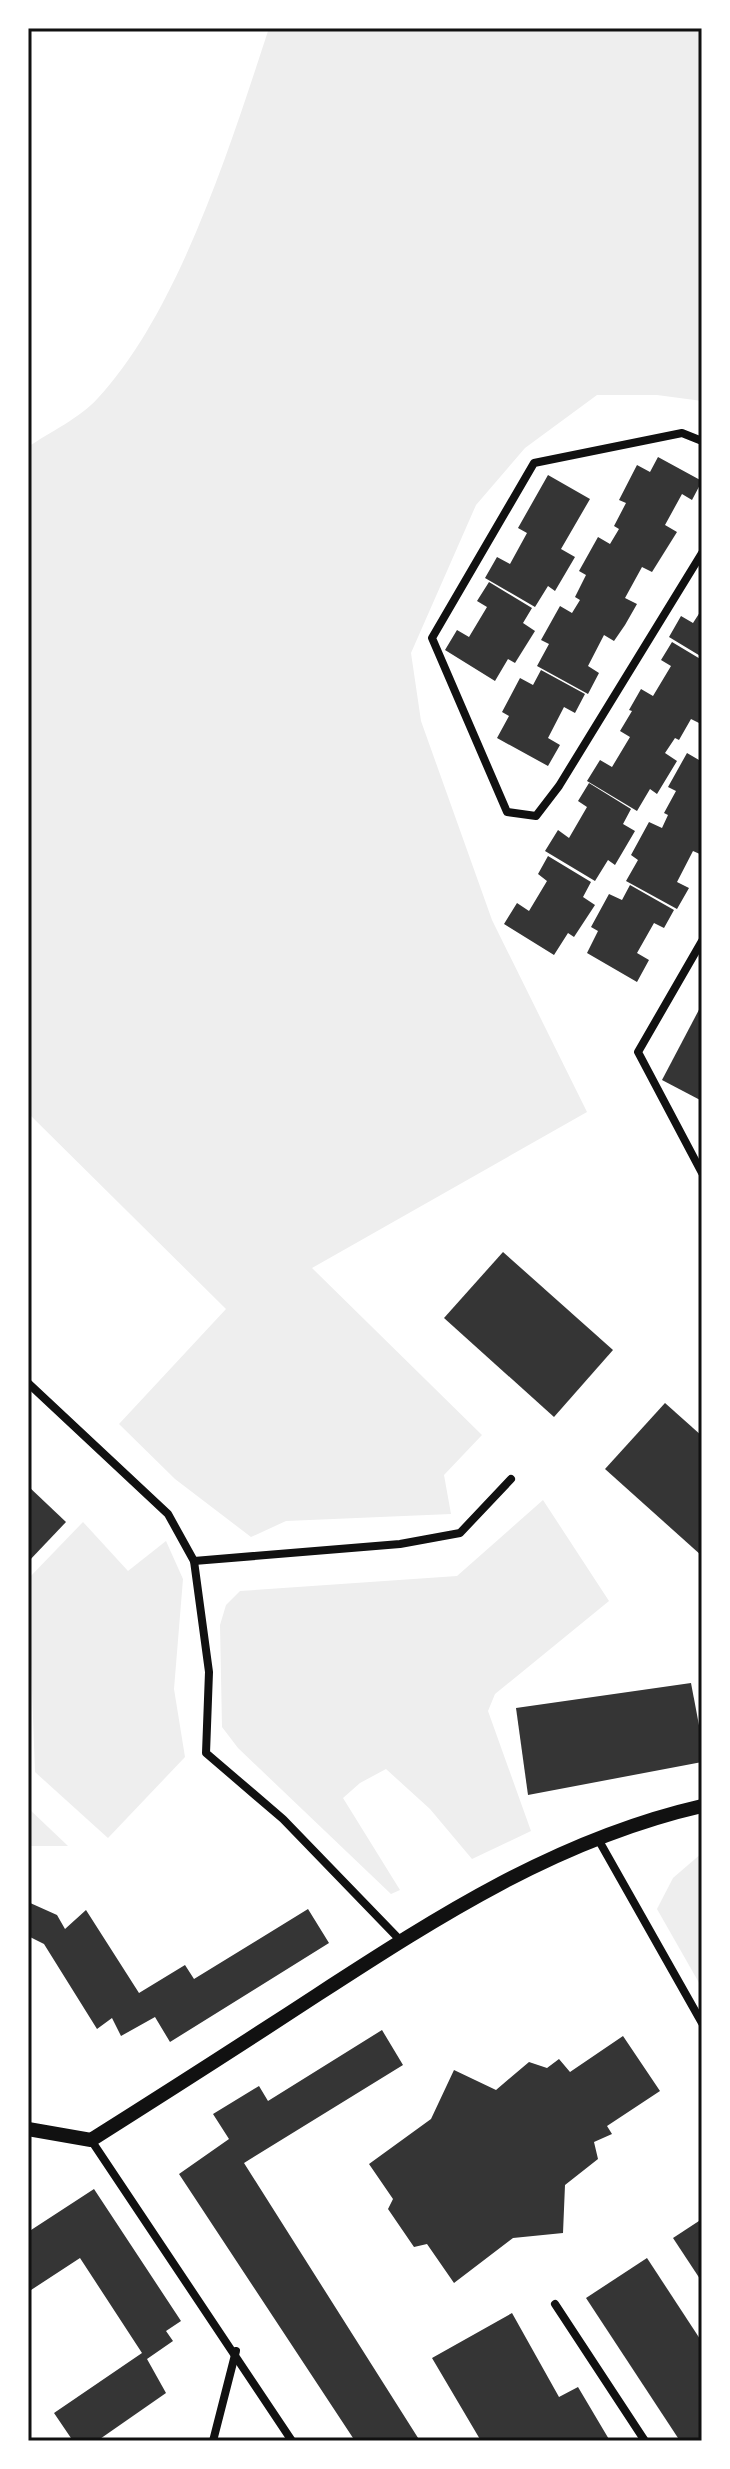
<svg xmlns="http://www.w3.org/2000/svg" width="730" height="2469" font-family="'Varela Round',sans-serif">
<rect width="100%" height="100%" fill="#fff"/>
<g fill="#eee">
<path d="M269,28H702V401L657,395H597L525,448L476,505L411,653L421,721L492,920L587,1112L312,1268L482,1435L444,1475L451,1514L286,1521L251,1537L175,1479L119,1424L226,1309L28,1113V447C50,432 80,418 98,398C179,311 232,141 269,28Z"/>
<path d="M543,1500L609,1601L495,1694L488,1711L531,1831L472,1859L430,1809L386,1769L360,1783L343,1798L400,1890L391,1894L238,1748L222,1727L220,1625L226,1605L240,1591L457,1576Z"/>
<path d="M83,1522L128,1571L166,1541L183,1579L174,1689L185,1757L108,1838L35,1772L28,1579Z"/>
<path d="M28,1808L68,1846H28Z"/>
<path d="M702,1853V1988L657,1909L673,1878Z"/>
</g>
<g fill="#353535">
<path d="M658,457L702,481L692,500L682,494L665,525L677,532L652,572L642,567L625,598L637,604L625,625L614,641L604,635L588,666L599,673L588,694L537,666L549,644L541,640L560,606L572,613L580,600L575,597L586,575L579,571L598,537L610,544L619,529L614,526L626,503L619,500L637,465L650,472Z"/>
<path d="M548,475L590,499L561,549L575,557L555,591L548,586L535,607L485,578L497,557L510,564L527,533L518,528Z"/>
<path d="M489,582L532,608L523,623L535,631L515,663L508,659L495,681L445,650L457,630L469,637L487,607L477,601Z"/>
<path d="M702,609V657L669,637L681,616L693,623Z"/>
<path d="M672,642L702,660V718L699,723L691,719L679,740L675,738L665,753L677,761L657,794L650,789L637,811L587,781L600,760L612,767L630,737L620,731L632,711L629,710L641,689L653,696L671,666L661,660Z"/>
<path d="M541,670L585,694L575,713L564,707L548,738L560,745L548,766L497,738L509,716L502,712L520,678L533,685Z"/>
<path d="M687,753L699,760L702,755V855L693,851L677,882L689,888L677,909L626,881L638,860L631,855L649,822L662,828L668,815L664,813L676,791L668,787Z"/>
<path d="M589,783L631,809L623,824L635,831L615,865L608,860L595,881L545,851L558,830L569,838L587,807L578,801Z"/>
<path d="M548,856L591,882L583,897L595,905L574,937L568,933L554,955L504,924L517,903L529,911L547,881L538,874Z"/>
<path d="M630,885L674,910L664,928L654,923L637,953L649,960L637,982L587,953L598,931L591,927L609,894L622,900Z"/>
<path d="M702,1004V1101L662,1080Z"/>
<path d="M503,1252L613,1350L554,1417L444,1318Z"/>
<path d="M665,1403L702,1436V1556L605,1469Z"/>
<path d="M28,1486L66,1522L28,1562Z"/>
<path d="M691,1683L702,1741V1762L528,1795L516,1708Z"/>
<path d="M28,1902L57,1915L65,1929L86,1910L139,1993L185,1965L194,1979L308,1909L329,1943L170,2042L155,2017L121,2036L112,2018L97,2029L44,1944L28,1936Z"/>
<path d="M382,2030L403,2065L244,2163L420,2441H355L179,2174L229,2139L213,2114L259,2086L268,2101Z"/>
<path d="M623,2036L660,2091L607,2126L612,2134L594,2142L598,2159L565,2185L563,2233L513,2238L454,2283L427,2244L414,2247L388,2209L393,2199L369,2164L431,2119L454,2070L496,2090L529,2062L547,2068L559,2059L570,2072Z"/>
<path d="M94,2189L181,2321L166,2331L173,2341L147,2359L166,2393L97,2441H73L54,2413L142,2353L80,2258L28,2292V2232Z"/>
<path d="M702,2219V2282L673,2238Z"/>
<path d="M647,2258L702,2342V2441H680L586,2298Z"/>
<path d="M512,2313L559,2397L578,2387L610,2441H481L432,2358Z"/>
</g>
<g fill="none" stroke-linecap="round" stroke-linejoin="round">
<g stroke="#111" stroke-width="8">
<path d="M702,441L682,433L534,463L432,638L507,812L536,816L559,786L702,553"/>
<path d="M702,941L638,1052L702,1173"/>
<path d="M28,1383L168,1514L194,1561L209,1672L206,1753L283,1819L400,1940"/>
<path d="M194,1561L400,1544L460,1533L511,1479"/>
<path d="M598,1839L702,2023"/>
<path d="M91,2140L292,2441"/>
<path d="M555,2304L645,2441"/>
<path d="M213,2441L236,2351"/>
</g>
<path stroke="#111" stroke-width="14" d="M28,2129L91,2140C167,2092 242,2044 317,1995C439,1916 558,1839 702,1806"/>
</g>
<rect width="730" height="2469" fill="none" stroke="#ffffff" stroke-width="60"/>
<rect x="30" y="30" width="670" height="2409" fill="none" stroke="#111" stroke-width="3"/>
</svg>
